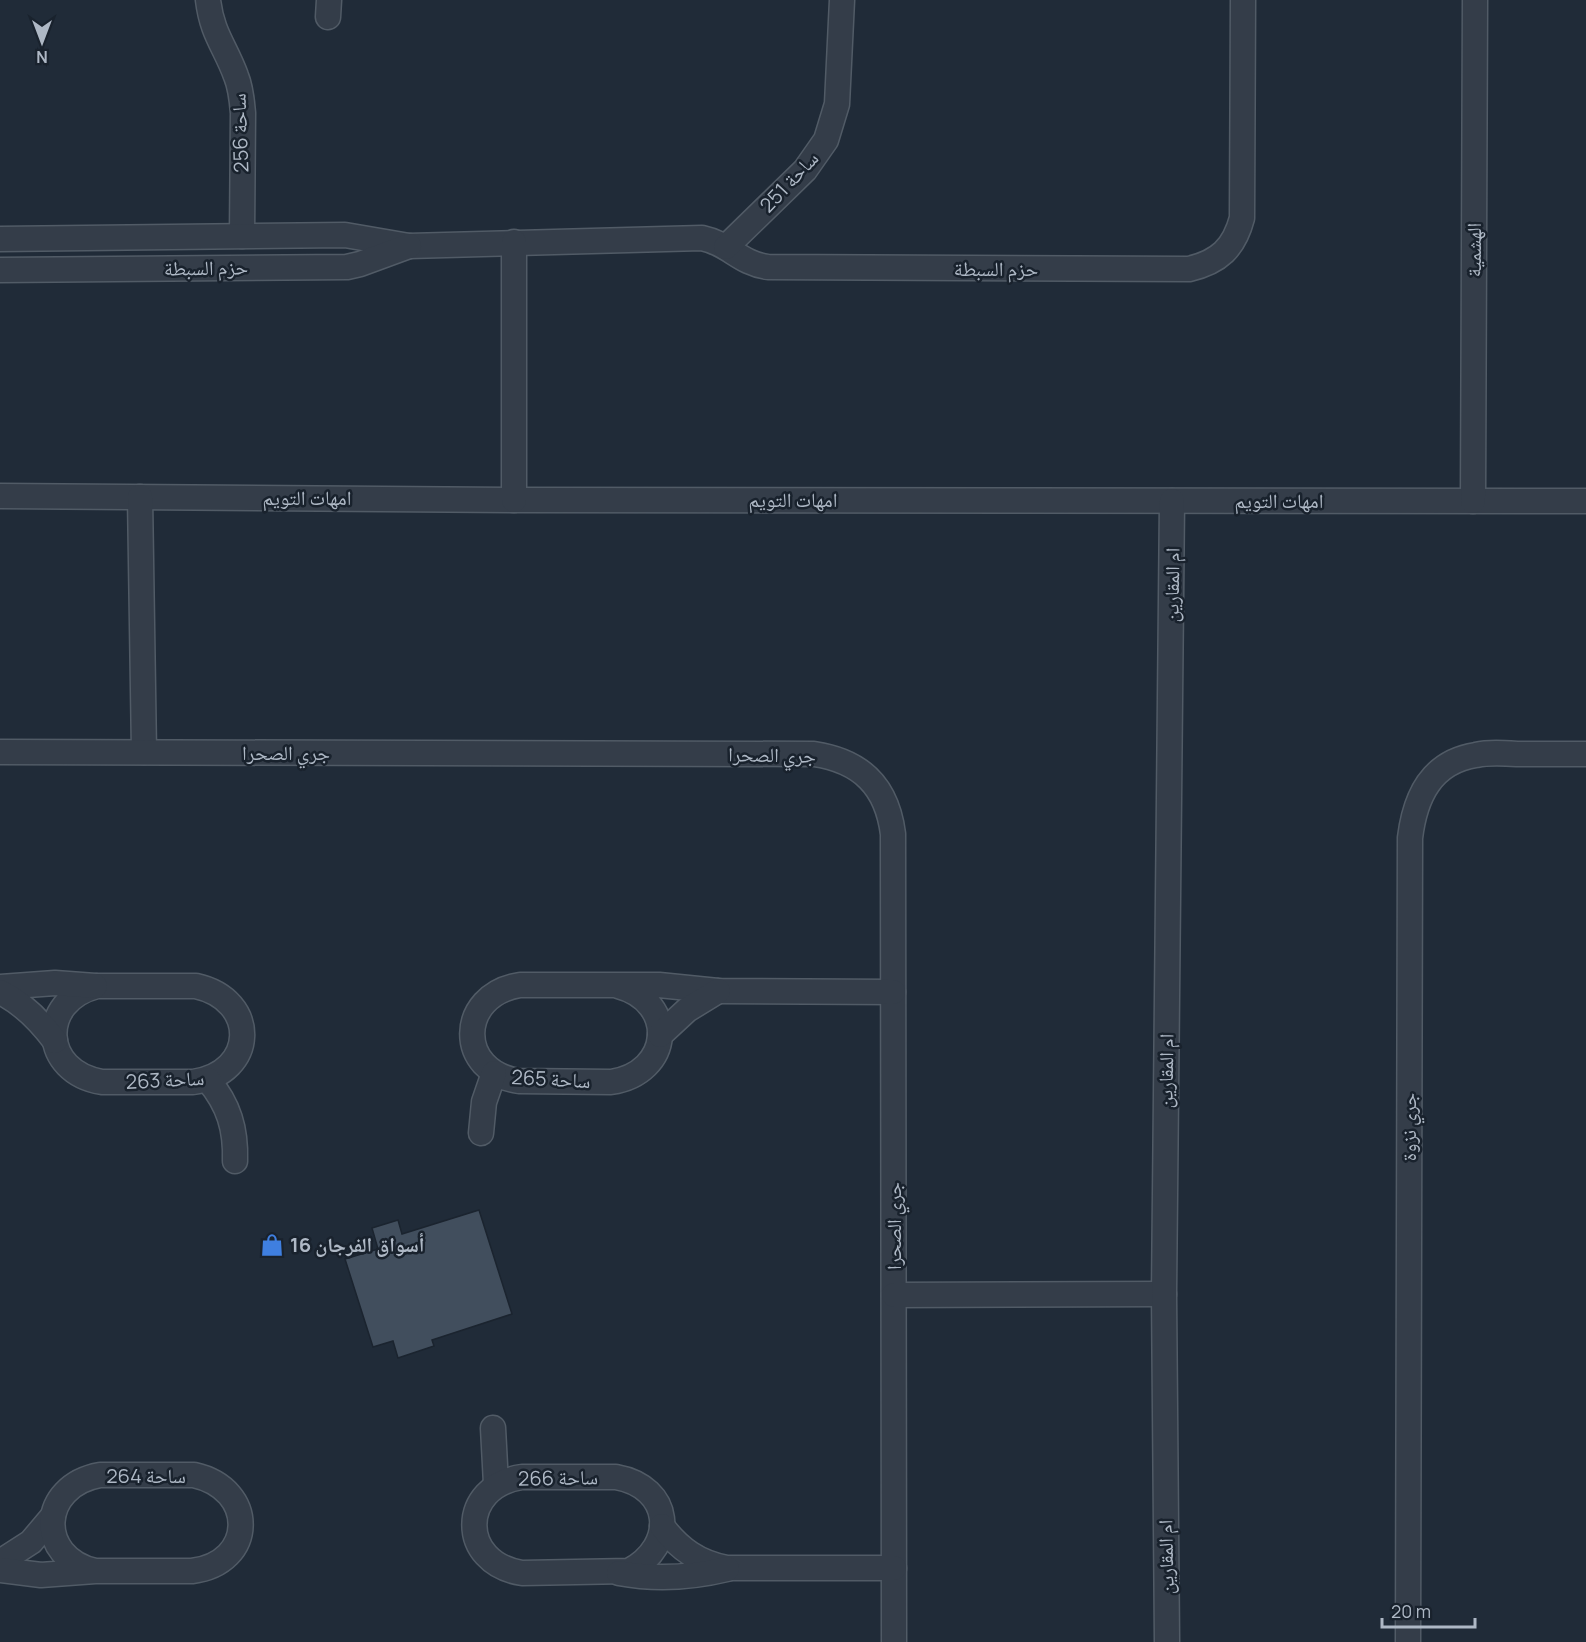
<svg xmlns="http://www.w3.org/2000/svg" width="1586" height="1642" font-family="Manrope,'Noto Naskh Arabic',sans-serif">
<rect width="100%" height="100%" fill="#202b38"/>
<path fill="#414e5d" stroke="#1b242f" stroke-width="1.5" d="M479,1210L512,1314L432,1340L434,1346L398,1358L393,1341L373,1347L345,1259L378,1249L372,1228L398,1220L402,1234Z"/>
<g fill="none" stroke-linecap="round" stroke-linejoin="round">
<g stroke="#515b66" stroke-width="27">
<g id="minor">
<path d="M208,0C212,34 225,46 236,76C241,88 242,101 243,113L242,236"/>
<path d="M328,17L329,0"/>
<path d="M0,239L345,235L409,246L702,238C730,244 739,263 768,267L1189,269C1219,262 1234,248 1242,218L1243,0"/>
<path d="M726,247L805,170L826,140L837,104L842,0"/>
<path d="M0,270L347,267L360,264L409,246"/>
<path d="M0,496L514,500L1586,501"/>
<path d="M140,497L144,752"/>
<path d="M514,500V242"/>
<path d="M1473,501L1475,0"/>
<path d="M0,752L814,754C861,761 887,786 893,834L894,1642"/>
<path d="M97,986H196C259,1000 257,1073 193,1082H102C41,1072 38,1001 97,986Z"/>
<path d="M618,986C678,1002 672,1073 611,1082L519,1081C456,1072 457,995 520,985H659L718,991L893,992"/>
<path d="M0,987L55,983L95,986"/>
<path d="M0,992C23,1003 40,1021 55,1041"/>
<path d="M660,1035L687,1010L718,991"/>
<path d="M208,1080C229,1105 236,1129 235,1161"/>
<path d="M481,1133L484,1102L494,1073"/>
<path d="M894,1295L1164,1294"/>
<path d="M493,1428L496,1484"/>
<path d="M522,1477H616C672,1487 678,1545 629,1571L522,1573C458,1563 459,1486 522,1477Z"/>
<path d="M662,1526C679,1549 699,1563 727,1568H894"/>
<path d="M0,1562L31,1542L53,1516"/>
<path d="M0,1570L41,1575L95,1571H192C256,1563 257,1489 194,1475H100C39,1486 36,1557 95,1571"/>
<path d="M619,1573C656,1580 690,1578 727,1569"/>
<path d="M1167,1642L1164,1294L1172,501"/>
<path d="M1408,1642L1410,838C1415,797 1431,762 1476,755C1489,752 1503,753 1517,754C1540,754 1563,754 1586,754"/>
</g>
</g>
<use href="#minor" stroke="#343d49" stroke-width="24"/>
</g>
<defs>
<g id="shop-bare" transform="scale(1.8)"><path d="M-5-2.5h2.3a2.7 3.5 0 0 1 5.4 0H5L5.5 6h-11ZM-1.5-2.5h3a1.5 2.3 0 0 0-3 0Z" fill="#3f7fe0" stroke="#19222d" stroke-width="2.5" paint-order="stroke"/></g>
</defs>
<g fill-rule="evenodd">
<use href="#shop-bare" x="272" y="1245"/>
</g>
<g text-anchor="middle" stroke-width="5" stroke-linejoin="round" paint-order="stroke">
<g font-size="20" fill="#aeb8c5" stroke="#19222d">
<text transform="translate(240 133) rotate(-92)" y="7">ساحة 256</text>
<text transform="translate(789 182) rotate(-47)" y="7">ساحة 251</text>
<text transform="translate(1474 250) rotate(-90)" y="7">الهشمية</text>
<text transform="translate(206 268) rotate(-1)" y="7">حزم السبطة</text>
<text x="996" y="276">حزم السبطة</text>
<text x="307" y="505">امهات التويم</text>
<text x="793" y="507">امهات التويم</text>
<text x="1279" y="508">امهات التويم</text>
<text transform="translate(1172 585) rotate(-89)" y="7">ام المقارين</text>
<text x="286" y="760">جري الصحرا</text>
<text transform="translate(772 755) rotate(1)" y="7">جري الصحرا</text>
<text transform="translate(1166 1071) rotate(-89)" y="7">ام المقارين</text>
<text transform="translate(551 1079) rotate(3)" y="7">ساحة 265</text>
<text transform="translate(165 1080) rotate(-3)" y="7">ساحة 263</text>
<text transform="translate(1409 1127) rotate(-90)" y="7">جري نزوة</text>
<text transform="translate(894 1226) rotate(-90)" y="7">جري الصحرا</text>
<text x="146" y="1483">ساحة 264</text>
<text transform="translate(558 1478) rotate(-1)" y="7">ساحة 266</text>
<text transform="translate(1166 1557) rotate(-91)" y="7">ام المقارين</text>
</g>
<g font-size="20" font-weight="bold" fill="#aeb8c5" stroke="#19222d" text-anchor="start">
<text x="290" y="1252">أسواق الفرجان 16</text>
</g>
</g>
<g transform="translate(42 42) rotate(180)" stroke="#19222d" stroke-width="4.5" paint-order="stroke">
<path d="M0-4.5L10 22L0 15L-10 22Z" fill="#aeb8c5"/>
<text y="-9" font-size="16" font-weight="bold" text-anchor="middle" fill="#aeb8c5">N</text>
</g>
<path d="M1382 1618v9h93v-9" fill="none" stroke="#aeb8c5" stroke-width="3"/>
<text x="1391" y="1618" font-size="18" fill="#aeb8c5" stroke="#19222d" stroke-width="4.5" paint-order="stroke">20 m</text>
</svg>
